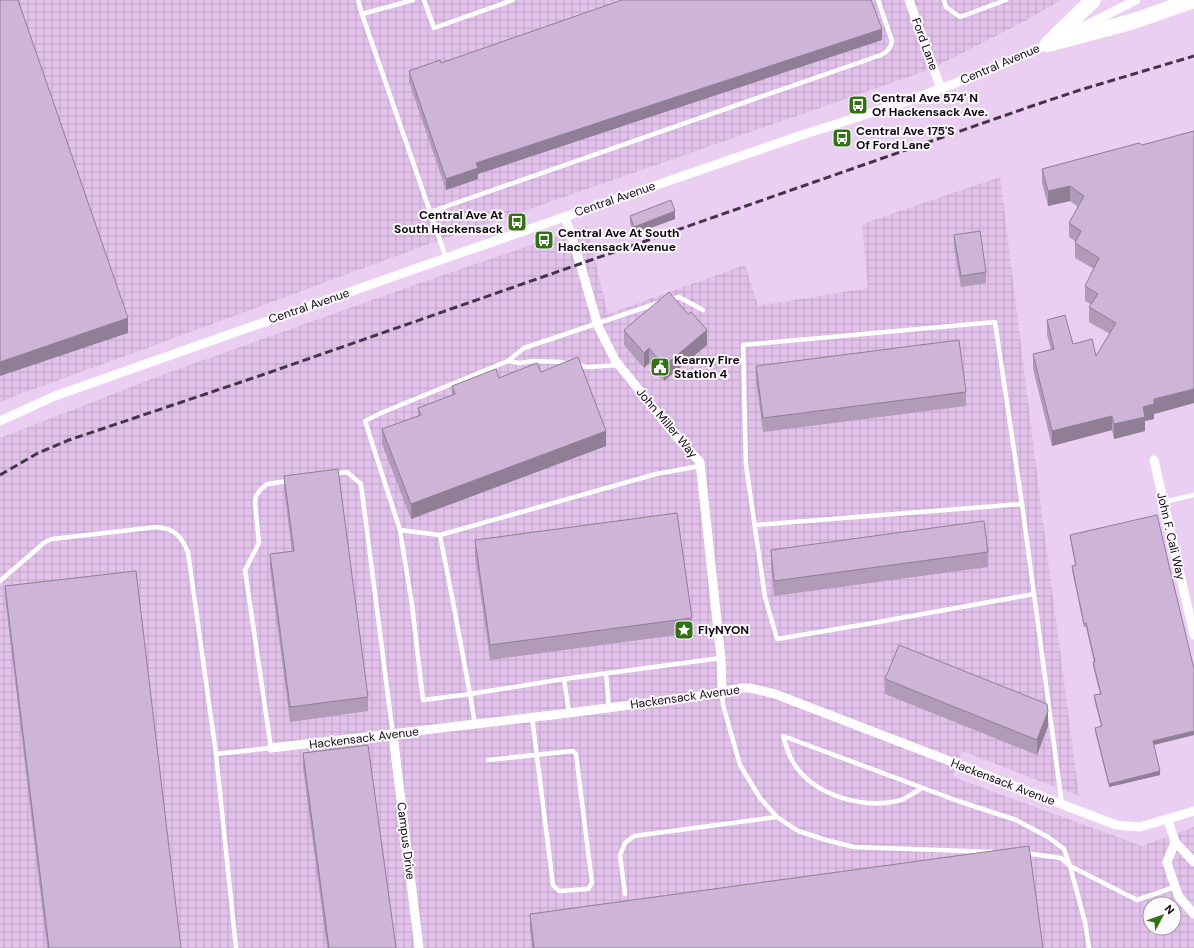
<svg xmlns="http://www.w3.org/2000/svg" width="1194" height="948" font-family="'DM Sans',sans-serif">
<defs>
<pattern id="industrial-grid" width="8" height="8" patternUnits="userSpaceOnUse"><rect width="8" height="8" fill="#e2c2eb"/><path d="M0 4h8M4 0v8" fill="none" stroke="#c1a5c9"/></pattern>
</defs>
<rect width="100%" height="100%" fill="#eacff2"/>
<g fill="url(#industrial-grid)" fill-rule="evenodd">
<path d="M0,0H1061L1025,21L931,69L426,245L139,351L14,396L0,403Z"/>
<path d="M1000,177L1041,507L1079,796L962,751L953,777L1142,846L1194,827V948H0V438L170,372L420,283L587,226L608,314L745,265L758,306L868,288L862,224ZM1150,904H1174V928H1150Z"/>
</g>
<g fill="none" stroke-linecap="round" stroke-linejoin="round">
<g stroke="#fff" stroke-width="4.5">
<path d="M358,0L362,14"/>
<path d="M413,0L362,14L446,258"/>
<path d="M424,0L434,28L513,0"/>
<path d="M944,0L946,7L960,17L1006,0"/>
<path d="M430,212L881,55C888,52 891,48 892,41L878,0"/>
<path d="M669,300L679,297L703,310"/>
<path d="M508,361L524,348L658,303"/>
<path d="M620,365L588,367L559,362L534,361L519,363L508,361L381,413L365,421L400,530L440,535L656,474L700,466"/>
<path d="M332,474L347,472L361,484L393,735"/>
<path d="M1164,502L1194,495"/>
<path d="M1022,504L1062,805"/>
<path d="M755,525L1022,504L995,322L743,345L746,465L765,597L777,639L867,624L1034,594"/>
<path d="M400,530L412,605L423,700L470,694L453,602L440,535"/>
<path d="M0,581L45,542L52,539L157,527C175,529 181,536 188,552L216,754"/>
<path d="M606,674L609,708"/>
<path d="M564,679L569,713"/>
<path d="M722,692L723,705L740,765L760,798L777,817L798,831L826,840L854,847L993,852"/>
<path d="M475,724L470,694L564,679L721,658"/>
<path d="M488,760L573,751L576,754L592,883L588,889L559,891L553,885L532,717"/>
<path d="M922,788C915,792 906,799 898,801C862,809 812,795 793,762C788,754 786,745 783,736L958,801L1016,820L1048,837L1064,849L1070,866L1137,900L1175,887"/>
<path d="M1025,853L1061,858L1070,866L1085,922L1089,948"/>
<path d="M625,894L620,855L625,843L634,836L777,817"/>
<path d="M236,948L216,754L271,748L245,570L259,543L255,503L256,496L261,489L267,484L289,481"/>
</g>
<g stroke="#fff" stroke-width="9">
<path d="M909,0L941,89"/>
<path d="M1075,31L1136,0"/>
<path d="M565,217L580,263L598,326L615,360L676,436L700,462L721,658L722,692"/>
<path d="M0,421L55,396L446,258L799,136L905,102L980,74L1051,43"/>
<path d="M1154,460L1194,635"/>
<path d="M393,735L419,948"/>
<path d="M271,748L569,713L707,695L741,688H750L775,694L1116,825L1140,827L1194,811"/>
<path d="M1168,820L1175,842L1194,862"/>
<path d="M1175,842L1167,862L1170,872L1179,897L1194,914"/>
</g>
<g stroke="#fff" stroke-width="16">
<path d="M1049,43L1093,0"/>
<path d="M1048,44L1131,22L1194,0"/>
</g>
<path stroke="#423546" stroke-width="3" stroke-dasharray="8 4" stroke-linecap="butt" d="M0,475L38,453L69,440L262,375L1029,107L1080,90L1194,56"/>
</g>
<g fill="#b19bb8">
<path d="M882,40L478,174V179L446,190L409,82V71L441,63Z"/>
<path d="M1194,131V403L1154,414V419L1145,421V431L1114,439L1112,430L1052,446L1033,369V354L1051,350L1047,335V320L1073,344L1096,356L1110,334L1089,322V307L1091,304L1085,301V286L1094,269L1075,258V243L1076,242L1069,237V223L1078,207L1070,201L1048,206L1042,183V169L1142,145Z"/>
<path d="M630,216L675,219L634,234L630,223Z"/>
<path d="M954,235L986,272V283L961,287L954,247Z"/>
<path d="M624,330L707,345L664,381L649,363L644,368L624,345Z"/>
<path d="M756,366L966,392V406L763,432L756,381Z"/>
<path d="M541,372L606,446L411,519L382,444V429L418,416V408L452,395V386L499,378Z"/>
<path d="M284,476L368,697V711L290,722L270,569V554L292,551L284,490Z"/>
<path d="M1070,535L1194,669V735L1154,745L1160,775L1109,787L1095,731V728L1101,726L1094,699V695L1100,694L1093,666V662H1094L1086,627H1084L1072,570V566L1075,565L1070,538Z"/>
<path d="M475,540L692,618V633L490,660L475,555Z"/>
<path d="M771,550L988,552V567L774,596L771,565Z"/>
<path d="M5,586L181,948H47L5,597Z"/>
<path d="M885,679L1048,726L1037,755L885,694Z"/>
<path d="M303,753L396,948H327L303,768Z"/>
<path d="M530,914L1043,948H532L530,929Z"/>
</g>
<g fill="#907e96">
<path d="M882,29V40L478,174V179L446,190V179L476,163Z"/>
<path d="M1070,186V201L1048,206V191Z"/>
<path d="M675,211V219L634,234V227Z"/>
<path d="M128,318V333L0,376V362Z"/>
<path d="M707,330V345L664,381V366Z"/>
<path d="M649,348V363L644,368V353Z"/>
<path d="M1194,389V403L1154,414V419L1145,421V431L1114,439V424L1143,407L1154,399Z"/>
<path d="M1112,416V430L1052,446V431Z"/>
<path d="M606,431V446L411,519V504Z"/>
<path d="M1048,711V726L1037,755V740Z"/>
<path d="M1194,731V735L1153,745V741Z"/>
<path d="M1160,771V775L1109,787V784Z"/>
</g>
<g fill="#ceb4d6" stroke="#907e96">
<path d="M0,0H18L128,318L0,362Z"/>
<path d="M622,0H871L882,29L476,163L478,168L446,179L409,71L440,60L441,63Z"/>
<path d="M1194,131V389L1154,399V404L1143,407L1145,417L1114,424L1112,416L1052,431L1033,354L1054,349L1047,320L1065,315L1073,344L1092,339L1096,356L1116,323L1089,307L1098,294L1085,286L1099,258L1075,243L1081,231L1069,223L1084,196L1070,186L1048,191L1042,169L1139,143L1142,145Z"/>
<path d="M671,200L675,211L634,227L630,216Z"/>
<path d="M980,231L986,272L961,276L954,235Z"/>
<path d="M669,292L688,314L691,312L707,330L664,366L649,348L644,353L624,330Z"/>
<path d="M959,340L966,392L763,418L756,366Z"/>
<path d="M578,357L606,431L411,504L382,429L421,415L418,408L455,394L452,386L496,369L499,378L537,363L541,372Z"/>
<path d="M338,469L368,697L290,707L270,554L294,551L284,476Z"/>
<path d="M677,513L692,618L490,645L475,540Z"/>
<path d="M1157,515L1194,669V731L1153,741L1160,771L1109,784L1095,728L1102,726L1094,695L1101,694L1093,662H1095L1086,623L1084,624L1072,566L1076,565L1070,535Z"/>
<path d="M984,521L988,552L774,581L771,550Z"/>
<path d="M136,571L181,948H49L5,586Z"/>
<path d="M899,645L1047,704L1048,711L1037,740L885,679Z"/>
<path d="M368,745L396,948H329L303,753Z"/>
<path d="M1029,846L1043,948H534L530,914Z"/>
</g>
<defs>
<g id="bus-square" transform="scale(1)"><rect x="-9" y="-9" width="18" height="18" rx="4" fill="#307312" stroke="#fdfafe"/><path d="M-5-6H5V4H4V6H2V4H-2V6H-4V4H-5ZM-3.5-4V0h7V-4ZM-3.5 1.2v1.5H-2V1.2ZM2 1.2v1.5H3.5V1.2Z" fill="#fff"/></g>
<g id="civic-square" transform="scale(1)"><rect x="-9" y="-9" width="18" height="18" rx="4" fill="#307312" stroke="#fdfafe"/><path d="M-.6-6.5H3V-4.5H.6V-3L4-1V1h2V6H-6V1h2V-1L-.6-3ZM-1.2 2.5V6h2.4V2.5Z" fill="#fff"/></g>
<g id="sight-square" transform="scale(1)"><rect x="-9" y="-9" width="18" height="18" rx="4" fill="#307312" stroke="#fdfafe"/><path d="M0-6L1.8-2.2L6-1.7L2.9 1.2L3.7 5.4L0 3.3L-3.7 5.4L-2.9 1.2L-6-1.7L-1.8-2.2Z" fill="#fff"/></g>
</defs>
<g fill-rule="evenodd">
<use href="#bus-square" x="858" y="105"/>
<use href="#bus-square" x="842" y="138"/>
<use href="#bus-square" x="517" y="222"/>
<use href="#bus-square" x="544" y="240"/>
<use href="#civic-square" x="660" y="367"/>
<use href="#sight-square" x="684" y="630"/>
</g>
<g text-anchor="middle" stroke-width="4" stroke-linejoin="round" paint-order="stroke">
<g font-size="12" fill="#100813" stroke="#fdfafe">
<text transform="translate(925 44) rotate(70)" y="4">Ford Lane</text>
<text transform="translate(1000 64) rotate(-23)" y="4">Central Avenue</text>
<text transform="translate(615 199) rotate(-19)" y="4">Central Avenue</text>
<text transform="translate(309 306) rotate(-19)" y="4">Central Avenue</text>
<text transform="translate(667 423) rotate(50)" y="4">John Miller Way</text>
<text transform="translate(1171 536) rotate(77)" y="4">John F. Cali Way</text>
<text transform="translate(685 697) rotate(-8)" y="4">Hackensack Avenue</text>
<text transform="translate(364 738) rotate(-7)" y="4">Hackensack Avenue</text>
<text transform="translate(1003 782) rotate(21)" y="4">Hackensack Avenue</text>
<text transform="translate(406 841) rotate(83)" y="4">Campus Drive</text>
</g>
<g font-size="12" font-weight="bold" fill="#100813" stroke="#fdfafe" text-anchor="start">
<text x="872" y="102">Central Ave 574' N<tspan x="872" dy="14">Of Hackensack Ave.</tspan></text>
<text x="856" y="135">Central Ave 175'S<tspan x="856" dy="14">Of Ford Lane</tspan></text>
<text x="503" y="219" text-anchor="end">Central Ave At<tspan x="503" dy="14">South Hackensack</tspan></text>
<text x="558" y="237">Central Ave At South<tspan x="558" dy="14">Hackensack Avenue</tspan></text>
<text x="674" y="364">Kearny Fire<tspan x="674" dy="14">Station 4</tspan></text>
<text x="698" y="634">FlyNYON</text>
</g>
</g>
<g transform="translate(1162 916) rotate(49)"><circle r="19" fill="#fdfafe" stroke="#9e99a0"/>
<path d="M0-3L7 15L0 10L-7 15Z" fill="#307312"/>
<text y="-6" font-size="11" font-weight="bold" text-anchor="middle" fill="#100813">N</text>
</g>
</svg>
